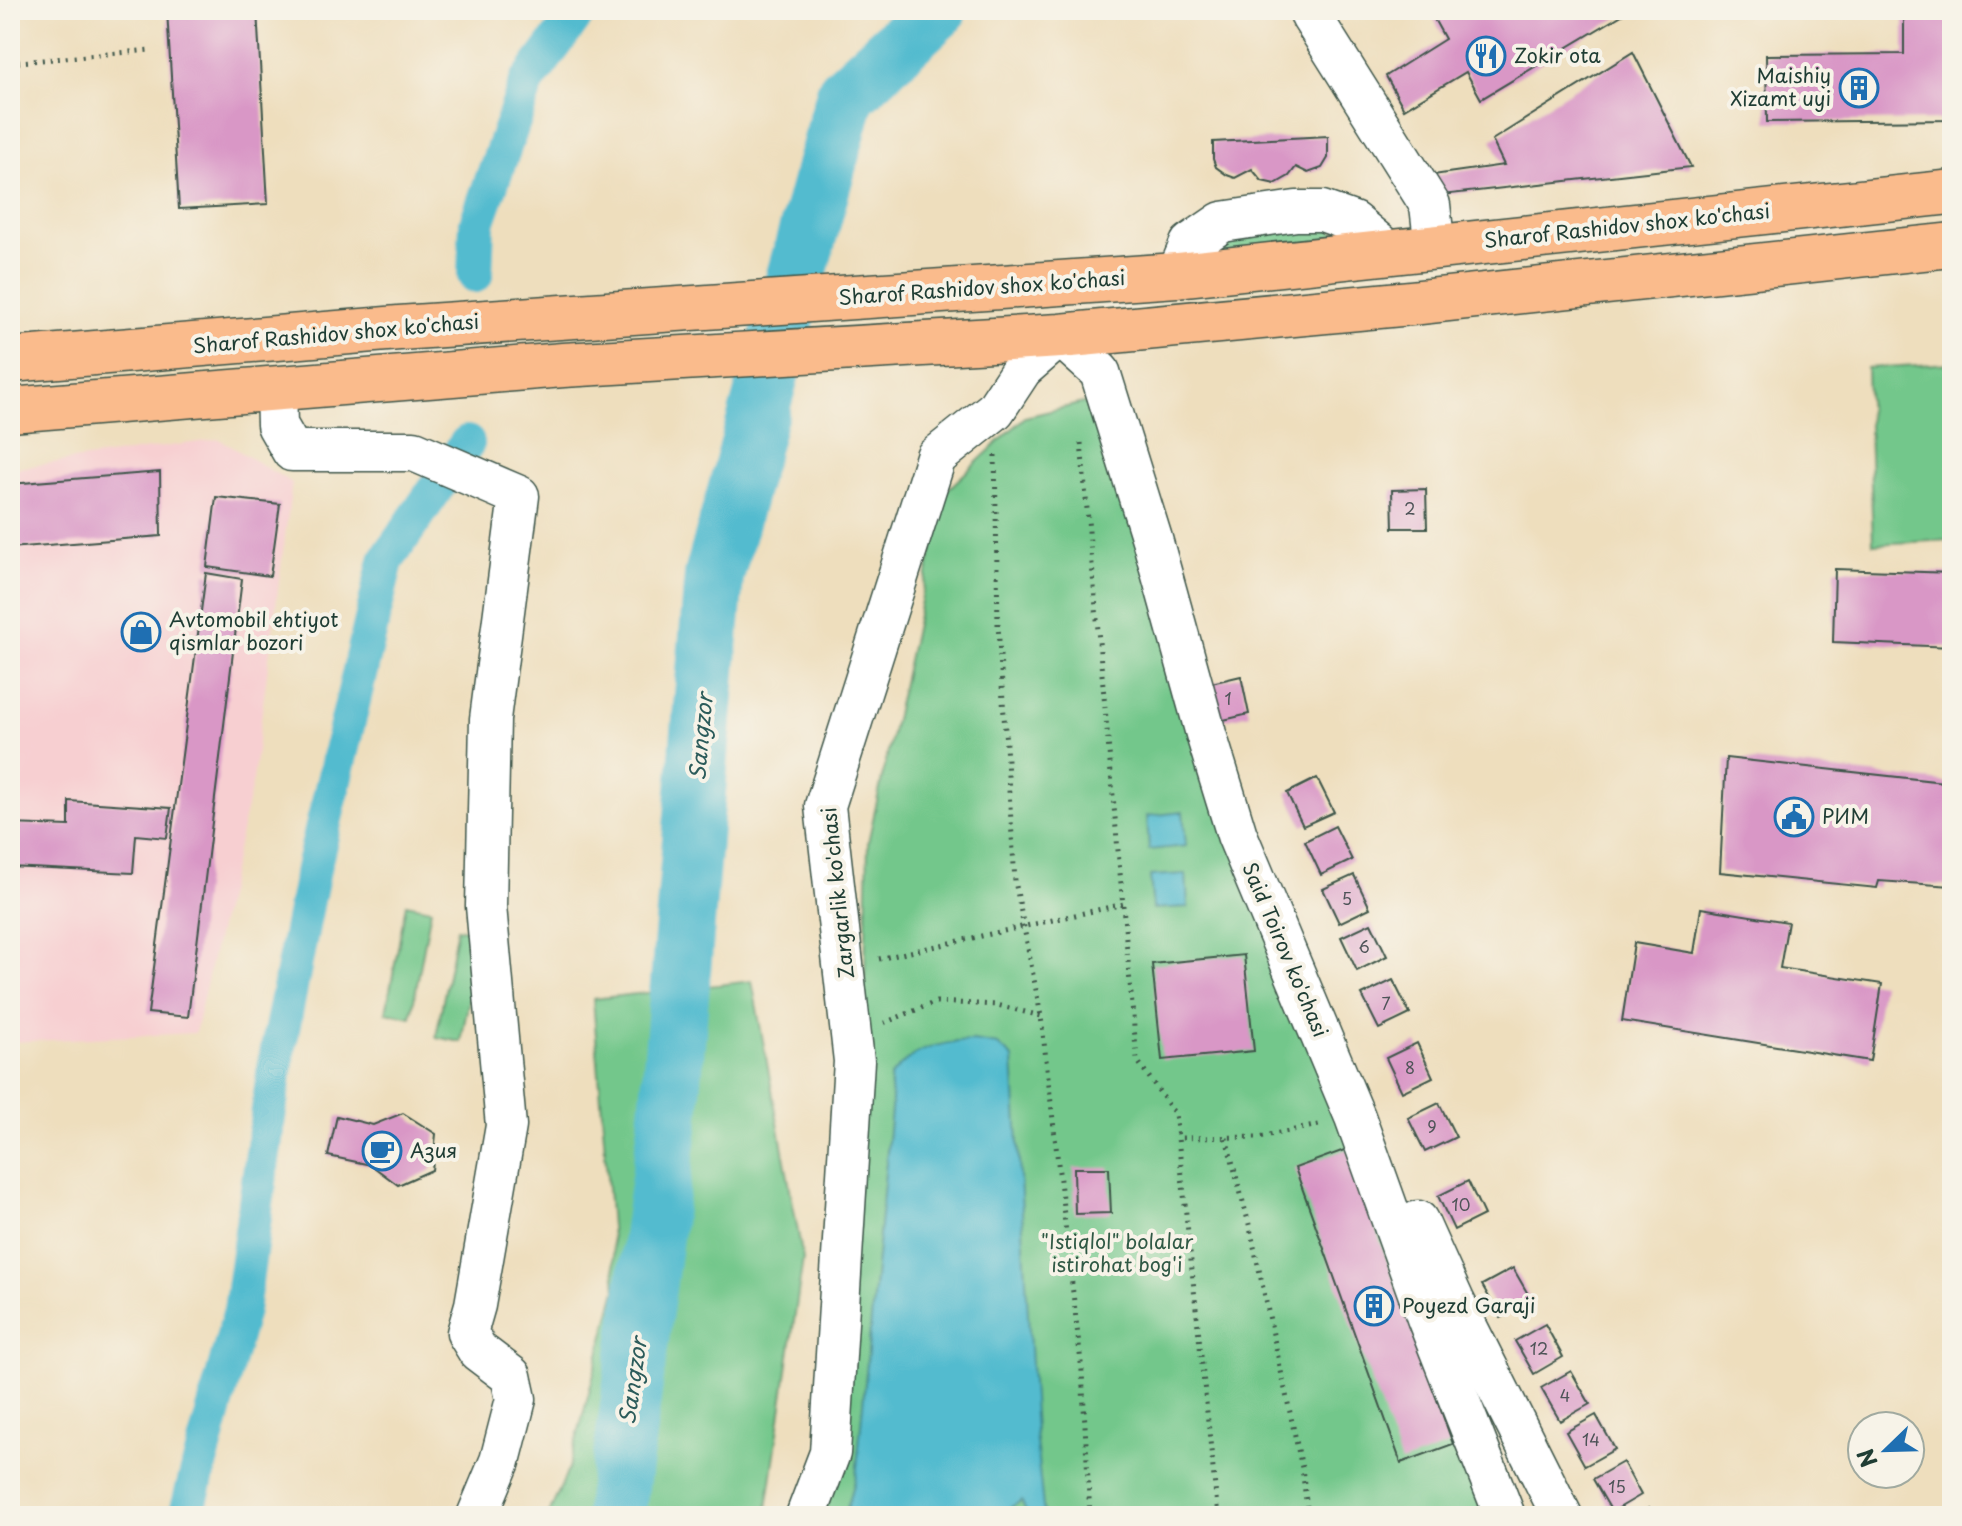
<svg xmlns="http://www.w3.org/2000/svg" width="1962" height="1526" font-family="'Playpen Sans',sans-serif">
<rect width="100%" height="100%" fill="#f7f3e8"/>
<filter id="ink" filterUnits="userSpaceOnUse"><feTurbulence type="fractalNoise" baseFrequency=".0125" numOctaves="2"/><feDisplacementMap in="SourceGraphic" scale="16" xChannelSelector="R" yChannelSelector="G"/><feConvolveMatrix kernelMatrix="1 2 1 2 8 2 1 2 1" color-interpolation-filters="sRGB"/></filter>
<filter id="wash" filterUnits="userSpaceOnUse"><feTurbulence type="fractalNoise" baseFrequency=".006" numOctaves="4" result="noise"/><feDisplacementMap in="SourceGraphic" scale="32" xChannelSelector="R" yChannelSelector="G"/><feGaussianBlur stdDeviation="1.8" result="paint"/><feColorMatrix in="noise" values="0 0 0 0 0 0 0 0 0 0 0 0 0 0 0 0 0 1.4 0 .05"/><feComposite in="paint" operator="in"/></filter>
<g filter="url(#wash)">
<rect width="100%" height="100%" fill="#eedebd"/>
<path fill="#f7cfd1" d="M219,439L292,483L253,780L195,1033L10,1042V469Z"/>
<g fill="#73c78b" stroke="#498260" stroke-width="2">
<path d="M1326,225L1349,243L1202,262L1218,238Z"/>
<path d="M1952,363V540L1873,544L1867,368Z"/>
<path d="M1096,400L1498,1516H826L861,1153L868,842L945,492L1025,417Z"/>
<path d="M406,904L431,909L411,1017L386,1012Z"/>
<path d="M457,928L481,933L461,1042L436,1037Z"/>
<path d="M752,981L803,1259L766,1516H548L569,1468L616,1290L593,999Z"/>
</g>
<g fill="#52bbcf" stroke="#387c82" stroke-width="2">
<path d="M1183,812L1186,846L1149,850L1147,816Z"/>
<path d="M1186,874L1188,907L1153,909L1150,876Z"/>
<path d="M973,1041L998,1045L1013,1058L1035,1432L1044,1516H1026L1022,1501L1011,1507V1516H845L856,1477L892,1099L890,1077C911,1049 939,1042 973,1041Z"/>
</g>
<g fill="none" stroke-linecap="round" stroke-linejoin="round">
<g stroke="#52bbcf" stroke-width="36">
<path d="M475,275L477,223L527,82L580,10"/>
<path d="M186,1516L241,1310L276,1060L313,869L386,561L467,443"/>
</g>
<path stroke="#52bbcf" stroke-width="60" d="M615,1516L668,1127L714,576L846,94L937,10"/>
</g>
<g id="blocks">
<g fill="#d997c6">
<path d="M167,10H257L268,204L179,209Z"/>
<path d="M1429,10H1630L1481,99L1466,72L1404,109L1386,76L1445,39Z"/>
<path d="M1904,10H1952V120L1767,122L1766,55L1904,54Z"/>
<path d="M1633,52L1691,167L1442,195L1433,175L1504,165L1492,140Z"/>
<path d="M1328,136V158L1322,168L1308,173L1296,167L1289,176L1275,184L1262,181L1252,169L1235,178L1227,175L1216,167L1213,159V142Z"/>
<path d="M160,472L161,536L10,548V484Z"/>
<path d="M1426,489L1427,528H1393L1392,490Z"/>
<path d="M216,497L280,504L270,576L207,567Z"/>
<path d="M1835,569L1952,573V647L1833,642Z"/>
<path d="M206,573L242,579L188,1017L148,1013Z"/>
<path d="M1241,676L1249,714L1215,722L1207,684Z"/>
<path d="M1726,758L1952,783V886L1879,881L1877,888L1720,872Z"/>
<path d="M1317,778L1334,812L1303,826L1287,793Z"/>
<path d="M69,801L171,808L167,838L136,835L133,873L10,867V824L69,826Z"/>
<path d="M1335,826L1352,860L1321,875L1305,841Z"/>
<path d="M1354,875L1370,908L1339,923L1323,889Z"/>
<path d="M1701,908L1788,922L1780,968L1882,984L1870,1061L1622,1021L1634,943L1694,953Z"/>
<path d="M1371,923L1387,956L1357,971L1341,937Z"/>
<path d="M1244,955L1254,1051L1162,1060L1152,964Z"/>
<path d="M1393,980L1410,1014L1379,1029L1362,995Z"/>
<path d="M1417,1043L1433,1077L1402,1092L1386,1058Z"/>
<path d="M1439,1103L1456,1137L1425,1152L1408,1118Z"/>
<path d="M403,1113L436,1134L432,1170L398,1185L371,1165L328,1156L337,1116L373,1125Z"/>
<path d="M1347,1149L1453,1444L1401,1463L1295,1168Z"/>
<path d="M1074,1168H1109L1111,1213L1075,1214Z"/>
<path d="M1468,1181L1484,1215L1454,1230L1438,1196Z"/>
<path d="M1513,1268L1532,1301L1501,1318L1482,1285Z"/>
<path d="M1545,1324L1563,1357L1534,1374L1515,1341Z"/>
<path d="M1571,1371L1590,1404L1560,1421L1541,1388Z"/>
<path d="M1596,1415L1615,1449L1585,1466L1566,1432Z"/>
<path d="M1623,1462L1641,1495L1612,1512L1593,1479Z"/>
<path d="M1649,1508L1653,1516H1635Z"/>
</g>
</g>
</g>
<g filter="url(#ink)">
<use href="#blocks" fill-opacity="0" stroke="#3e5549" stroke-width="2"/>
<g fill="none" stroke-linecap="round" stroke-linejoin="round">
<g stroke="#3e5549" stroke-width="43">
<g id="minor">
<path d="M1319,10L1311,16L1430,205L1435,249"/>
<path d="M1177,275L1190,244L1222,222L1296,211H1322L1353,222L1389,252"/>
<path d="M276,388L277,425L292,451H414L519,496L490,719L486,906L506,1126L475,1305L467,1333L478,1351L511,1376L516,1399L500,1461L477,1516"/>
<path d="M1418,1221L1455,1303L1562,1516"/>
<path d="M806,1516L830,1453L854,1061L825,806L936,457L995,410L1022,369L1060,336L1100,372L1152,539L1206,734L1237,835L1355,1117L1427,1318L1505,1516"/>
</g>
</g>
<g stroke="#3e5549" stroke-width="47">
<g id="major">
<path d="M10,360L399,328L1177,275L1952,192"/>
<path d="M10,410L563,365L1060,336L1411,303L1952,245"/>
</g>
</g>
<g stroke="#3e5549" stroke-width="5" stroke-dasharray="2 6" stroke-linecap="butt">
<path d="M10,63L151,50"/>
<path d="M1081,443L1137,1060L1175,1114L1178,1138"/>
<path d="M995,455L998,625L1015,881L1041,1016L1082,1371L1090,1516"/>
<path d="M879,959L1124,904"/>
<path d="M884,1023L936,1002L997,1005L1041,1016"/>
<path d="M1226,1138L1250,1228L1302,1468L1308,1516"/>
<path d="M1218,1516L1178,1138L1259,1137L1319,1125"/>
</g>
<use href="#minor" stroke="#fff" stroke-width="40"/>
<use href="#major" stroke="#fabb8c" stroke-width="44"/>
</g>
</g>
<defs>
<g id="restaurant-ring" transform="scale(2)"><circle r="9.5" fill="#f7f3e8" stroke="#1f6fb2" stroke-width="1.5"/><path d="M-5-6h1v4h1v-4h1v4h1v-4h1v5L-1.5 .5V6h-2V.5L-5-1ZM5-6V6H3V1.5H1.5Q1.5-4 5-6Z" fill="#1f6fb2"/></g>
<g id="building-ring" transform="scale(2)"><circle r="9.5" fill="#f7f3e8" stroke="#1f6fb2" stroke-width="1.5"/><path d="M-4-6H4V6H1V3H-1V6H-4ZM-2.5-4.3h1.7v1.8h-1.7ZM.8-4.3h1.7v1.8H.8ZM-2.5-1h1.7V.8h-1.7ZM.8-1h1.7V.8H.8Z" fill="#1f6fb2"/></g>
<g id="shop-ring" transform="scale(2)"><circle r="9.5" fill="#f7f3e8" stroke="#1f6fb2" stroke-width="1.5"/><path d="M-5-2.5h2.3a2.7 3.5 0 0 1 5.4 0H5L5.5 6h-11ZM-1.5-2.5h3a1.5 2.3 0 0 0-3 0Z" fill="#1f6fb2"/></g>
<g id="civic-ring" transform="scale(2)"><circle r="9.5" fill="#f7f3e8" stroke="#1f6fb2" stroke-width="1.5"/><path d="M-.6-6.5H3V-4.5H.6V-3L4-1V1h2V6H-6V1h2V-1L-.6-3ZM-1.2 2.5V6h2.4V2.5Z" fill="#1f6fb2"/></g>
<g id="cafe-ring" transform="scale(2)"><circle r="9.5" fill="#f7f3e8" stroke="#1f6fb2" stroke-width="1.5"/><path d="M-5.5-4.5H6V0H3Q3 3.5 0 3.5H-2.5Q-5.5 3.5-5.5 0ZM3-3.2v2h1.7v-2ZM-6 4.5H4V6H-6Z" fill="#1f6fb2"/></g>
</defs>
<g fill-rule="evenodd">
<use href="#restaurant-ring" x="1486" y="56"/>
<use href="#building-ring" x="1859" y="88"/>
<use href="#shop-ring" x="141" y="632"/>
<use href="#civic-ring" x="1794" y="817"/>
<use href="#cafe-ring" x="382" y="1151"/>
<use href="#building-ring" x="1374" y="1306"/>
</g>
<g text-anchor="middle" stroke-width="8" stroke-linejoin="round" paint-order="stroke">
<g font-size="16" fill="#4e5458">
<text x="1410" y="515">2</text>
<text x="1228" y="705">1</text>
<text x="1347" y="905">5</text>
<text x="1364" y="953">6</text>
<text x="1386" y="1010">7</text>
<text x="1410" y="1074">8</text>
<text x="1432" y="1133">9</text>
<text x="1461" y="1211">10</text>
<text x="1539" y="1355">12</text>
<text x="1565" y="1402">4</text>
<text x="1591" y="1446">14</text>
<text x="1617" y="1493">15</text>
</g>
<g font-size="20" fill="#1f3d34" stroke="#f7f3e8" text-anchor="start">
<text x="1514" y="63">Zokir ota</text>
<text x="1831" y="83" text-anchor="end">Maishiy<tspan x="1831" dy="23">Xizamt uyi</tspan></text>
<text x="169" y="627">Avtomobil ehtiyot<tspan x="169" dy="23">qismlar bozori</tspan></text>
<text x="1822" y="824">РИМ</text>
<text x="410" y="1158">Азия</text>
<text x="1402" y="1313">Poyezd Garaji</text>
</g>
<g font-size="20" fill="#1f3d34" stroke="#f7f3e8">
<text transform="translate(1627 226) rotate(-6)" y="7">Sharof Rashidov shox ko'chasi</text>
<text transform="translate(982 288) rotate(-4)" y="7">Sharof Rashidov shox ko'chasi</text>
<text transform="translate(336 334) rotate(-5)" y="7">Sharof Rashidov shox ko'chasi</text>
<text transform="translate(838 893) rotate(-96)" y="7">Zargarlik ko'chasi</text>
<text transform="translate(1285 950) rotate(67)" y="7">Said Toirov ko'chasi</text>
</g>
<g font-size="20" fill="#305945" stroke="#f7f3e8">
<text x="1117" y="1249">"Istiqlol" bolalar<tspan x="1117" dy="23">istirohat bog'i</tspan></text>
</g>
<g font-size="22" font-style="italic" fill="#2c5c5b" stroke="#f7f3e8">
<text transform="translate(701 737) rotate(-85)" y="8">Sangzor</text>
<text transform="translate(633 1381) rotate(-82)" y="8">Sangzor</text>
</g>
</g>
<rect width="1962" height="1526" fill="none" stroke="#f7f3e8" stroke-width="40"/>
<g transform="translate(1886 1450) rotate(247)"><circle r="38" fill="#f7f3e8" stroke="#a1aaa0" stroke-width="2"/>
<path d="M0-6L14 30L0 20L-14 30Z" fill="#1f6fb2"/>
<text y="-12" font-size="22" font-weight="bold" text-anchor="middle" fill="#1f3d34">N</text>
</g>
</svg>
